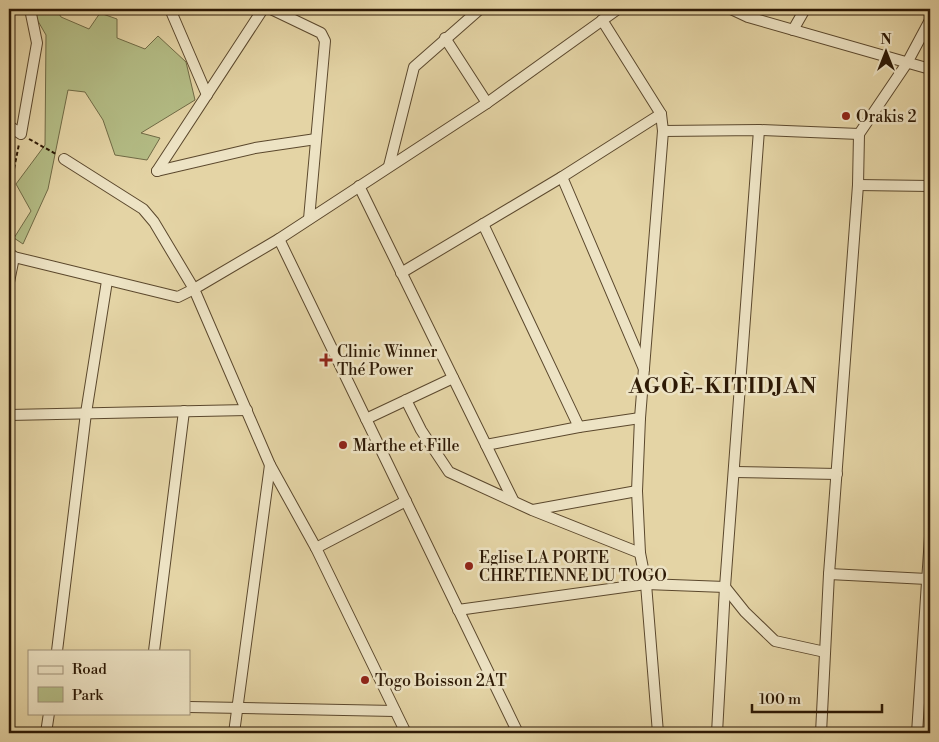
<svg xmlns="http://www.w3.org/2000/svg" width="939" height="742" font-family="'Libre Bodoni',serif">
<rect width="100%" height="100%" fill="#e4d4a5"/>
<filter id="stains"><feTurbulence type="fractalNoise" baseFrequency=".004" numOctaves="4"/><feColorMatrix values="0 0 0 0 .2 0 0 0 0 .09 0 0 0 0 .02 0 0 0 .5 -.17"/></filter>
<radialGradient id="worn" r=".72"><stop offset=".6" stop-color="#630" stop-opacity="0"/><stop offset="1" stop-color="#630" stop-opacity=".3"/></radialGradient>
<path fill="#b4bd86" stroke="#706b46" d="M31,9H56L61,17L89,29L100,13L117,19V38L145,49L158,36L186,62L195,100L141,133L160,138L147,160L115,155L103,120L85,92L68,90L48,189L23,244L14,238L31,211L16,184L45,145L46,35Z"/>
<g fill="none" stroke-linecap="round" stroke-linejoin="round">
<g stroke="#5b482d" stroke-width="12">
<g id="minor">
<path d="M170,9L207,95"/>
<path d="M271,9L321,33L325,41L309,219"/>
<path d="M731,9L748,17L930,69"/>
<path d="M602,20L661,114L663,131L640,418L637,491L640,553L646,584L658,733"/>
<path d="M793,30L805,9"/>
<path d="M445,38L487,103"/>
<path d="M9,126L21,134L37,43L30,9"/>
<path d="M663,131L759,130L859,134"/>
<path d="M389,166L414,67L480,9"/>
<path d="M157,171L263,9"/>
<path d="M157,171L255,148L316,139"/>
<path d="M562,177L644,369"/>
<path d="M858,185L930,186"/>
<path d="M359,186L513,500"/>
<path d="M483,224L579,427"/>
<path d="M279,239L518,733"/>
<path d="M9,253L14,257L178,297L194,289L154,222L143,209L64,159"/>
<path d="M401,273L562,177L661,114"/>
<path d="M9,282L14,257"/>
<path d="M406,400L421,430L449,472L532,510L640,553"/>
<path d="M9,415L247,410"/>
<path d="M366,419L453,378"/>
<path d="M486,445L579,427L640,418"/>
<path d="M735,472L837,474"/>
<path d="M533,510L637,491"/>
<path d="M316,548L406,501"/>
<path d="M829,574L927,579"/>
<path d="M458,610L646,584L725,587L745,612L775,641L825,652"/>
<path d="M57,651L86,413L107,281"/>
<path d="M154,651L184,411"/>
<path d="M189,707L395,711"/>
<path d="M46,733L49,713"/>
<path d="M234,733L270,465"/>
<path d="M406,733L316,548L270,465L194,289L279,239L487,103L618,9"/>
<path d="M717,733L725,587L759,130"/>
<path d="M821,733L829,574L858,185L859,134L907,63L930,20"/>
<path d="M917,733L930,537"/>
</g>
</g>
<g stroke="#2d1905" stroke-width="2" stroke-dasharray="4 2.5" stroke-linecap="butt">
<path d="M29,139L56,154"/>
<path d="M9,194L19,144"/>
</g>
<use href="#minor" stroke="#ede3c4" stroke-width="10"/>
</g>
<g fill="#8f2418" stroke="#ede3c4" stroke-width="2">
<circle cx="846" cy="116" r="5"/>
<path d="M323.5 352.5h5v5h5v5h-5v5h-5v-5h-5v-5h5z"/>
<circle cx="343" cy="445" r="5"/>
<circle cx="469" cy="566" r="5"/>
<circle cx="365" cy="680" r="5"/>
</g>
<g text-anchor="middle" stroke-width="5" stroke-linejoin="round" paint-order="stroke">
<g font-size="16" fill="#2d1905" stroke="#ede3c4" text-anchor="start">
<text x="856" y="122">Orakis 2</text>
<text x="337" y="357">Clinic Winner<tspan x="337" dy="18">Thé Power</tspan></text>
<text x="353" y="451">Marthe et Fille</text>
<text x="479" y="563">Eglise LA PORTE<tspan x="479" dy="18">CHRETIENNE DU TOGO</tspan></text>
<text x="375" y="686">Togo Boisson 2AT</text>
</g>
<g font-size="21" font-weight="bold" letter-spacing="1" fill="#2d1905" stroke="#ede3c4">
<text x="723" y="393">AGOÈ-KITIDJAN</text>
</g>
</g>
<rect width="939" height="742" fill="none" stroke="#e4d4a5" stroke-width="30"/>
<rect x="10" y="10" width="919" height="722" fill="none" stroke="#2d1905" stroke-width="2.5"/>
<rect x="15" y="15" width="909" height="712" fill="none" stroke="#2d1905"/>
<rect x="28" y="650" width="162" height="65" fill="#ede3c4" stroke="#a09278"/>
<rect x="38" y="666" width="25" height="8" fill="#ede3c4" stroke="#a09278"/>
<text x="72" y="674" font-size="15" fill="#2d1905">Road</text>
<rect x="38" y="687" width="25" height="15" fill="#b4bd86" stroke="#a09278"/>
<text x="72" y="700" font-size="15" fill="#2d1905">Park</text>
<g transform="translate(886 52)" stroke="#ede3c4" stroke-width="4" paint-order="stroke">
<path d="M0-4L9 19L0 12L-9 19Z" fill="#2d1905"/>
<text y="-8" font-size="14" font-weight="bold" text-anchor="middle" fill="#2d1905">N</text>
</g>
<path d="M752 704v8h130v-8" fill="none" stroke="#2d1905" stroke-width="2.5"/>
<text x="759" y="704" font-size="15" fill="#2d1905" stroke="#ede3c4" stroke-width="4" paint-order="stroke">100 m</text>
<rect width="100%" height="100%" filter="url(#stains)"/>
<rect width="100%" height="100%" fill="url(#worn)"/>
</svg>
